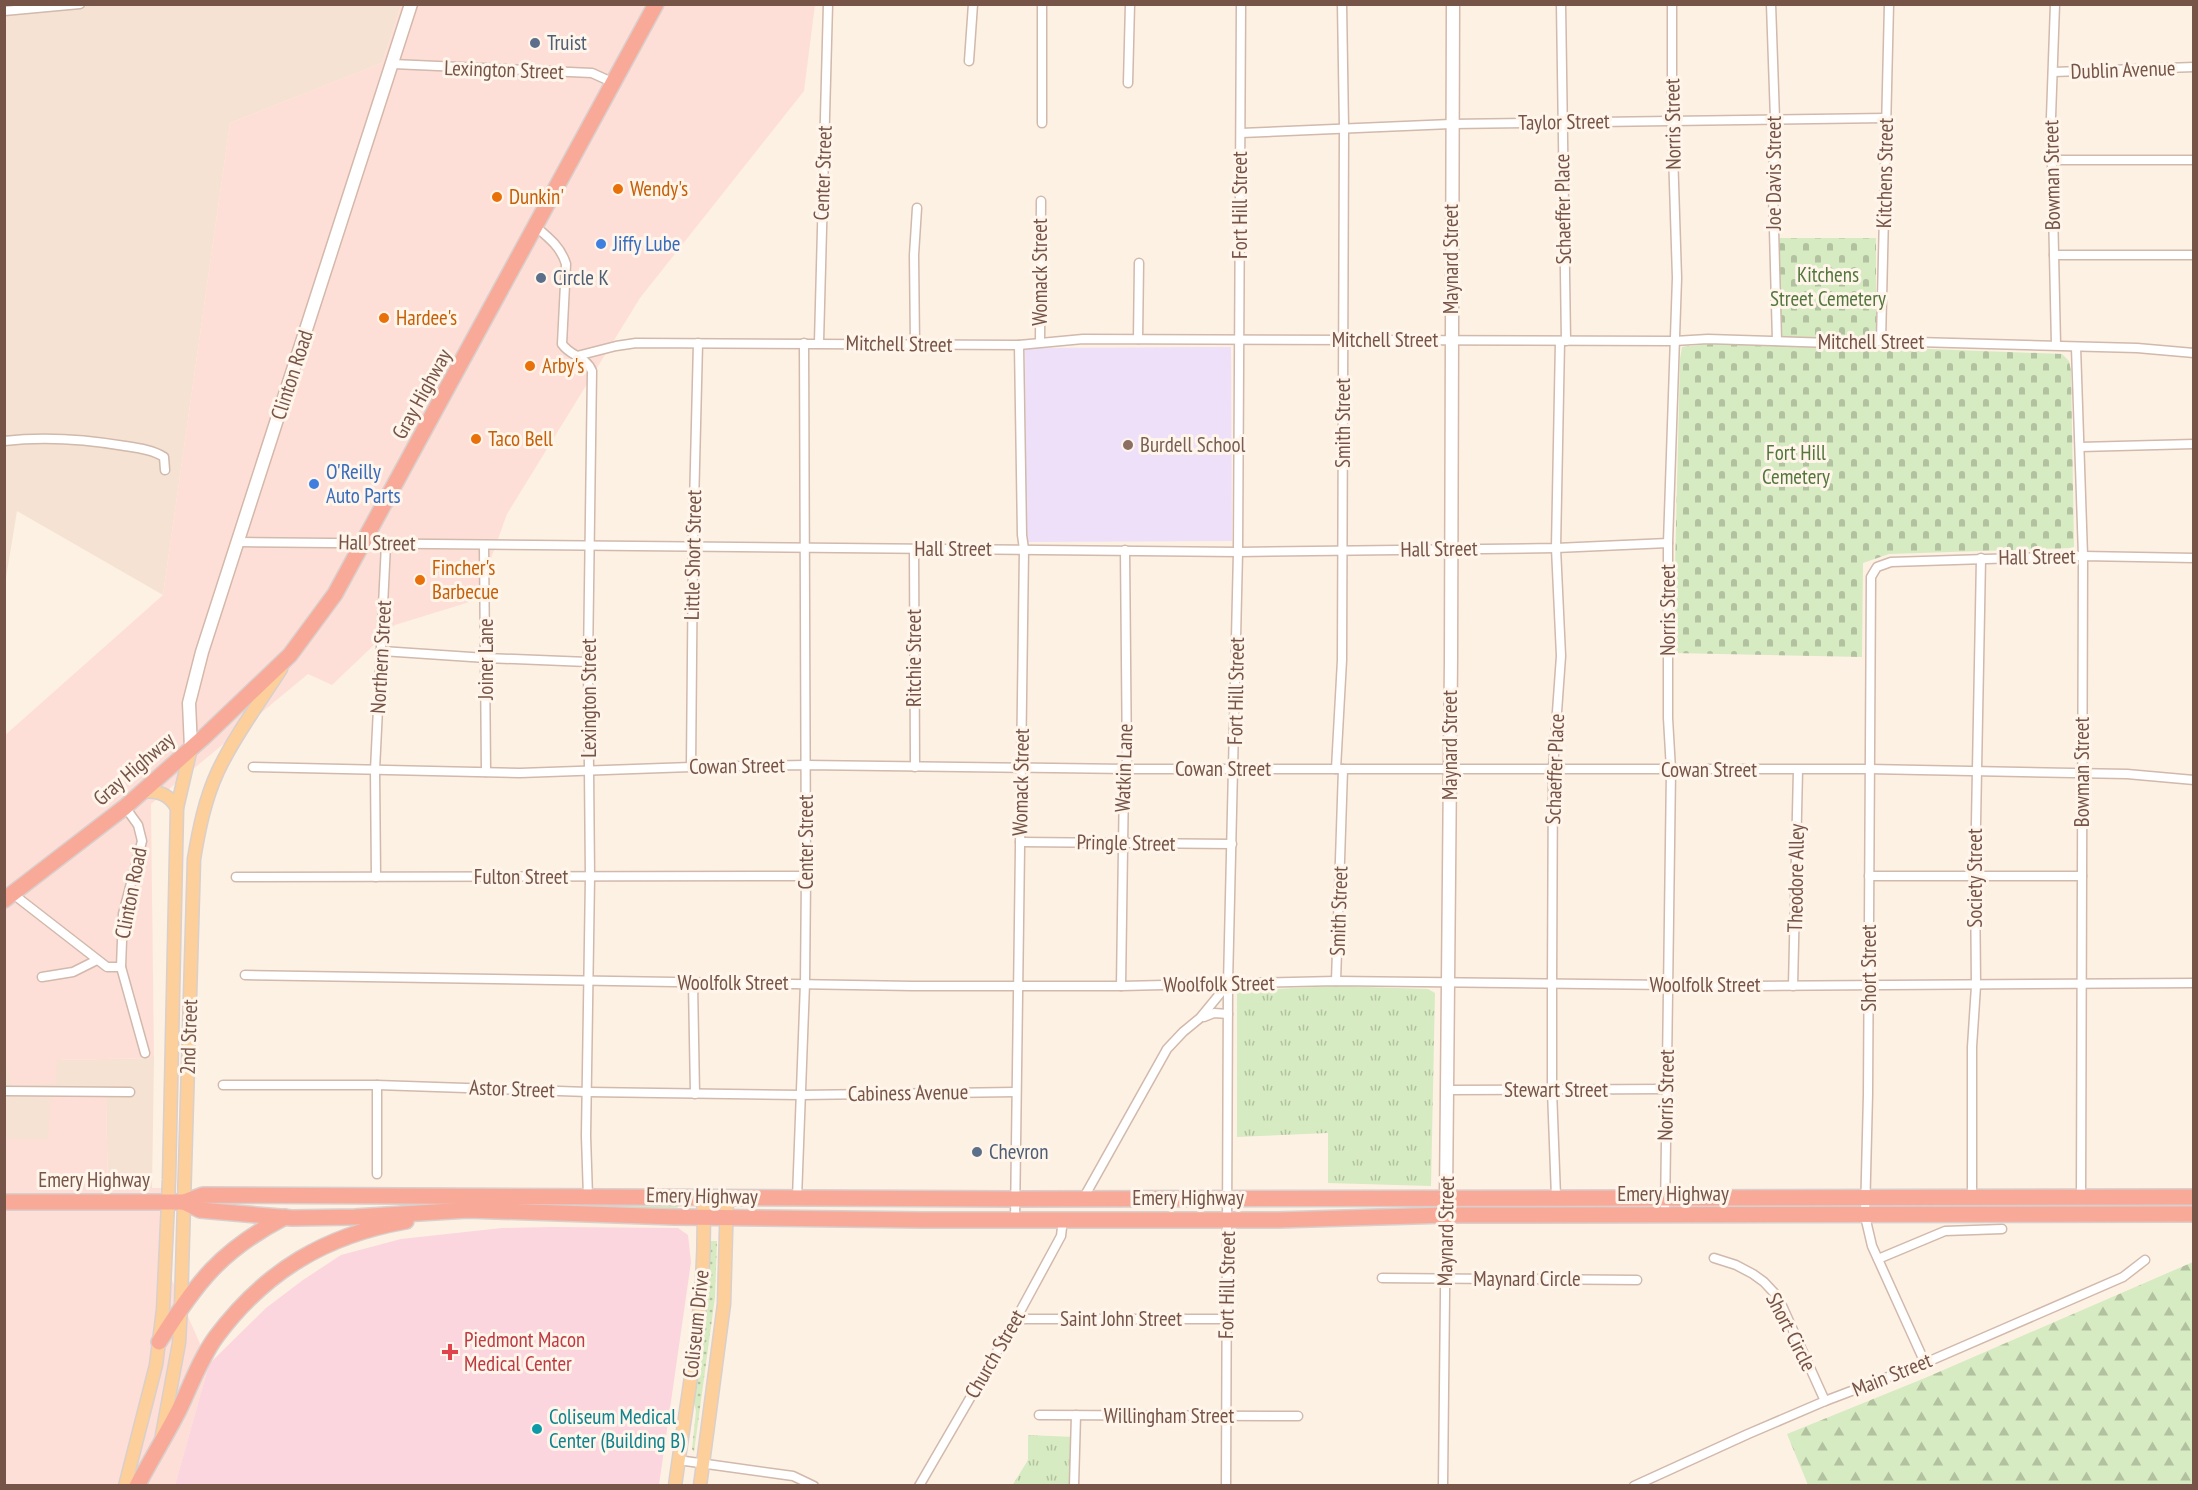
<svg xmlns="http://www.w3.org/2000/svg" width="2198" height="1490" font-family="'PT Sans Narrow',sans-serif">
<defs>
<pattern id="grass-dots" width="8" height="8" patternUnits="userSpaceOnUse" patternTransform="scale(1.5)"><rect width="8" height="8" fill="#d6ebc1"/><path d="M2 2h.1M6 6h.1" fill="none" stroke="#b2c19f" stroke-width="1.8" stroke-linecap="round"/></pattern>
<pattern id="forest-firs" width="22" height="20" patternUnits="userSpaceOnUse" patternTransform="scale(1.5)"><rect width="22" height="20" fill="#d6ebc1"/><path d="M5 1l3.5 6h-7zM16 11l3.5 6h-7z" fill="#b2c19f"/></pattern>
<pattern id="cemetery-stones" width="16" height="16" patternUnits="userSpaceOnUse" patternTransform="scale(1.5)"><rect width="16" height="16" fill="#d6ebc1"/><path d="M2 7V4a2 2 0 0 1 4 0v3zM10 15v-3a2 2 0 0 1 4 0v3z" fill="#b2c19f"/></pattern>
<pattern id="park-tufts" width="24" height="20" patternUnits="userSpaceOnUse" patternTransform="scale(1.5)"><rect width="24" height="20" fill="#d6ebc1"/><path d="M3 7l-1-3M5 7V3M7 7l1-3M15 17l-1-3M17 17v-4M19 17l1-3" fill="none" stroke="#b2c19f"/></pattern>
</defs>
<rect width="100%" height="100%" fill="#fdf1e4"/>
<g fill="#f5e2d2">
<path d="M5,5H401L382,63L230,123L163,595L17,511L5,584Z"/>
<path d="M4,1056L13,1085L57,1060L154,1058L152,1188L108,1189L106,1096L48,1139H5Z"/>
</g>
<g fill="#fedfd7">
<path d="M401,5H815L804,91L640,298L507,514L476,600L395,625L332,685L308,674L151,804L154,1058L57,1060L56,1084L12,1086L4,1056V736L163,595L230,123L382,63Z"/>
<path d="M51,1095L106,1096L108,1188H163V1260L209,1364L175,1485L5,1486V1139H48Z"/>
</g>
<path fill="#eee0f9" d="M1231,347L1232,541L1026,542L1025,348Z"/>
<path fill="#fbd6de" d="M550,1227L678,1228L688,1235L691,1262L659,1485H175L209,1364L266,1308L303,1280L341,1255L401,1239L502,1228Z"/>
<g fill="url(#grass-dots)">
<path d="M395,1202H677L678,1207L674,1211L404,1208Z"/>
<path d="M710,1241H717L715,1297L694,1452L692,1449L696,1411L694,1402L707,1302Z"/>
</g>
<path fill="url(#forest-firs)" d="M2193,1262V1485H1808L1787,1434L1925,1378Z"/>
<g fill="url(#cemetery-stones)">
<path d="M1778,238H1876V337L1805,340L1782,336Z"/>
<path d="M1710,344L1903,348L2062,354L2069,361L2071,371L2074,548L1889,554L1863,563L1862,657L1673,653L1680,359L1682,347Z"/>
</g>
<g fill="url(#park-tufts)">
<path d="M1336,986L1428,989L1435,993L1431,1186L1328,1183V1133L1237,1137V991Z"/>
<path d="M1028,1435L1074,1437L1070,1485L1012,1486L1028,1460Z"/>
</g>
<g fill="none" stroke-linecap="round" stroke-linejoin="round">
<g stroke="#d1b9ac" stroke-width="11">
<g id="street">
<path d="M1561,4L1566,341"/>
<path d="M1771,4L1775,119L1773,192L1777,341"/>
<path d="M2055,4L2051,117L2056,345"/>
<path d="M4,11L80,4"/>
<path d="M969,61L973,4"/>
<path d="M393,64L592,73L614,83"/>
<path d="M2053,72L2194,67"/>
<path d="M1128,83L1130,4"/>
<path d="M1042,123V4"/>
<path d="M1241,133L1451,124L1886,118"/>
<path d="M2052,160H2194"/>
<path d="M535,226C548,237 561,247 566,264L562,344C571,357 586,356 592,371L588,662L590,877L586,1136L588,1197"/>
<path d="M2054,255H2194"/>
<path d="M1138,339L1139,263"/>
<path d="M1881,341L1889,4"/>
<path d="M819,342L828,4"/>
<path d="M1040,342L1041,201"/>
<path d="M915,345L914,255L917,208"/>
<path d="M2076,347L2083,556L2081,1197"/>
<path d="M577,356L616,346L636,343L1019,345L1083,339L1674,341L1708,339L1831,343L1881,341L2137,348L2194,353"/>
<path d="M4,441C46,436 84,439 125,446C138,448 153,450 164,457L165,470"/>
<path d="M2080,447L2194,444"/>
<path d="M239,542L1238,552L1556,548L1668,543"/>
<path d="M484,545L486,772"/>
<path d="M914,549L915,767"/>
<path d="M382,651L486,658L588,662"/>
<path d="M253,767L520,773L691,767L806,765L1127,769H1869L2127,774L2194,780"/>
<path d="M691,767L693,547L698,343"/>
<path d="M1336,769L1342,660L1344,128L1342,4"/>
<path d="M125,807L138,825L142,841L123,914L121,967L145,1053"/>
<path d="M1020,842L1232,844"/>
<path d="M1869,876H2082"/>
<path d="M236,877L806,876"/>
<path d="M376,877L375,770L386,544"/>
<path d="M13,894L107,967H121"/>
<path d="M245,975L913,986H1121L1336,981L1753,986L2194,983"/>
<path d="M42,977L73,972L97,960"/>
<path d="M1336,981L1343,769"/>
<path d="M693,983L695,1094"/>
<path d="M1121,986L1124,779L1127,769L1125,550"/>
<path d="M1793,986L1798,770"/>
<path d="M1204,1017L1214,1013L1228,1014"/>
<path d="M223,1085H377L588,1092L801,1095L1016,1092"/>
<path d="M377,1085V1174"/>
<path d="M1447,1090L1665,1089"/>
<path d="M4,1091L130,1092"/>
<path d="M1556,1197L1552,1090V984L1553,768L1561,656L1556,548L1560,341"/>
<path d="M1972,1197V1047L1976,986L1975,876L1981,558"/>
<path d="M797,1198L805,983L806,876L804,343"/>
<path d="M1083,1199L1167,1049L1183,1032L1200,1018L1228,984"/>
<path d="M1665,1215L1671,770L1668,718V543L1677,278L1672,120V4"/>
<path d="M1015,1220L1024,549L1022,535L1019,345"/>
<path d="M1714,1258L1736,1265L1753,1274L1764,1282L1778,1297L1825,1401"/>
<path d="M1878,1259L1945,1231L2002,1229"/>
<path d="M1382,1278L1637,1280"/>
<path d="M1016,1319H1227"/>
<path d="M1925,1363L1872,1246L1865,1216L1868,1094L1871,577L1877,567L1891,562L2083,556L2194,558"/>
<path d="M1039,1415L1298,1416"/>
<path d="M678,1460L793,1476L814,1486"/>
<path d="M919,1486L1016,1319L1061,1236L1063,1219"/>
<path d="M1074,1486L1076,1415"/>
<path d="M1226,1486L1228,984L1238,552L1241,4"/>
<path d="M1443,1486L1446,1198"/>
<path d="M1634,1486L1748,1434L1825,1401L1925,1363L2123,1277L2145,1260"/>
</g>
</g>
<g stroke="#d4b8aa" stroke-width="15">
<g id="secondary">
<path d="M191,748L189,703L202,652L411,4"/>
<path d="M1446,1198L1451,659L1453,4"/>
</g>
</g>
<g stroke="#d9cfcc" stroke-width="15">
<g id="primary">
<path d="M142,792C158,790 169,794 177,808"/>
<path d="M162,1435L179,1343L181,1306L194,859C199,829 205,799 218,771C235,735 260,702 281,669"/>
<path d="M125,1486L156,1365L163,1310L169,1180L177,808L191,748"/>
<path d="M675,1486C688,1389 708,1295 703,1197"/>
<path d="M700,1486L724,1304L727,1197"/>
</g>
</g>
<g stroke="#d9cfcc" stroke-width="18">
<g id="highway">
<path d="M4,900L125,807L204,737L290,655L335,594L656,4"/>
<path d="M4,1202H184L203,1195L1015,1199L2194,1197"/>
<path d="M184,1202L200,1210L292,1218L355,1217L468,1210L675,1217L923,1220H1278L1447,1215L2194,1214"/>
<path d="M159,1342C196,1283 221,1250 285,1217"/>
<path d="M137,1486C151,1460 166,1435 179,1410C191,1385 200,1359 216,1337C265,1271 326,1235 406,1221"/>
</g>
</g>
<use href="#street" stroke="#fff" stroke-width="8"/>
<use href="#secondary" stroke="#fff" stroke-width="12"/>
<use href="#primary" stroke="#fdcf9a" stroke-width="12"/>
<use href="#highway" stroke="#f9a998" stroke-width="15"/>
</g>
<g fill="#5c6f8a" stroke="#fff5ea" stroke-width="2">
<circle cx="535" cy="43" r="6"/>
<circle cx="541" cy="278" r="6"/>
<circle cx="977" cy="1152" r="6"/>
</g>
<g fill="#e8710a" stroke="#fff5ea" stroke-width="2">
<circle cx="618" cy="189" r="6"/>
<circle cx="497" cy="197" r="6"/>
<circle cx="384" cy="318" r="6"/>
<circle cx="530" cy="366" r="6"/>
<circle cx="476" cy="439" r="6"/>
<circle cx="420" cy="580" r="6"/>
</g>
<g fill="#3f7fe0" stroke="#fff5ea" stroke-width="2">
<circle cx="601" cy="244" r="6"/>
<circle cx="314" cy="484" r="6"/>
</g>
<circle fill="#8d6e63" stroke="#fff5ea" stroke-width="2" cx="1128" cy="445" r="6"/>
<path fill="#e0444e" stroke="#fff5ea" stroke-width="2" d="M447 1343h6v6h6v6h-6v6h-6v-6h-6v-6h6z"/>
<circle fill="#0f9aa8" stroke="#fff5ea" stroke-width="2" cx="537" cy="1429" r="6"/>
<g text-anchor="middle" stroke-width="6" stroke-linejoin="round" paint-order="stroke">
<g font-size="21" fill="#4e5e75" stroke="#fff5ea" text-anchor="start">
<text x="547" y="50">Truist</text>
<text x="553" y="285">Circle K</text>
<text x="989" y="1159">Chevron</text>
</g>
<g font-size="21" fill="#765448" stroke="#fff5ea">
<text transform="translate(504 70) rotate(2)" y="7">Lexington Street</text>
<text transform="translate(2123 70) rotate(-2)" y="7">Dublin Avenue</text>
<text transform="translate(1564 122) rotate(-1)" y="7">Taylor Street</text>
<text transform="translate(1673 124) rotate(-91)" y="7">Norris Street</text>
<text transform="translate(823 173) rotate(-88)" y="7">Center Street</text>
<text transform="translate(1774 173) rotate(-90)" y="7">Joe Davis Street</text>
<text transform="translate(1885 173) rotate(-89)" y="7">Kitchens Street</text>
<text transform="translate(2052 175) rotate(-91)" y="7">Bowman Street</text>
<text transform="translate(1240 205) rotate(-90)" y="7">Fort Hill Street</text>
<text transform="translate(1563 209) rotate(-91)" y="7">Schaeffer Place</text>
<text transform="translate(1451 259) rotate(-90)" y="7">Maynard Street</text>
<text transform="translate(1040 272) rotate(-90)" y="7">Womack Street</text>
<text x="1385" y="347">Mitchell Street</text>
<text x="1871" y="349">Mitchell Street</text>
<text transform="translate(899 344) rotate(1)" y="7">Mitchell Street</text>
<text transform="translate(292 375) rotate(-72)" y="7">Clinton Road</text>
<text transform="translate(422 394) rotate(-61)" y="7">Gray Highway</text>
<text transform="translate(1343 423) rotate(-90)" y="7">Smith Street</text>
<text transform="translate(377 543) rotate(1)" y="7">Hall Street</text>
<text x="953" y="556">Hall Street</text>
<text transform="translate(1439 549) rotate(-1)" y="7">Hall Street</text>
<text transform="translate(693 555) rotate(-89)" y="7">Little Short Street</text>
<text transform="translate(2037 557) rotate(-1)" y="7">Hall Street</text>
<text transform="translate(1668 610) rotate(-90)" y="7">Norris Street</text>
<text transform="translate(381 657) rotate(-87)" y="7">Northern Street</text>
<text transform="translate(914 658) rotate(-90)" y="7">Ritchie Street</text>
<text transform="translate(486 659) rotate(-90)" y="7">Joiner Lane</text>
<text transform="translate(1236 691) rotate(-89)" y="7">Fort Hill Street</text>
<text transform="translate(589 698) rotate(-90)" y="7">Lexington Street</text>
<text transform="translate(1450 745) rotate(-90)" y="7">Maynard Street</text>
<text transform="translate(737 766) rotate(-1)" y="7">Cowan Street</text>
<text transform="translate(1124 768) rotate(-88)" y="7">Watkin Lane</text>
<text transform="translate(134 769) rotate(-41)" y="7">Gray Highway</text>
<text x="1223" y="776">Cowan Street</text>
<text transform="translate(1555 769) rotate(-88)" y="7">Schaeffer Place</text>
<text x="1709" y="777">Cowan Street</text>
<text transform="translate(2082 772) rotate(-90)" y="7">Bowman Street</text>
<text transform="translate(1021 782) rotate(-89)" y="7">Womack Street</text>
<text transform="translate(806 842) rotate(-90)" y="7">Center Street</text>
<text transform="translate(1126 843) rotate(1)" y="7">Pringle Street</text>
<text x="521" y="884">Fulton Street</text>
<text transform="translate(1796 878) rotate(-89)" y="7">Theodore Alley</text>
<text transform="translate(1975 878) rotate(-90)" y="7">Society Street</text>
<text transform="translate(131 893) rotate(-79)" y="7">Clinton Road</text>
<text transform="translate(1339 911) rotate(-88)" y="7">Smith Street</text>
<text transform="translate(1869 968) rotate(-90)" y="7">Short Street</text>
<text x="733" y="990">Woolfolk Street</text>
<text transform="translate(1219 984) rotate(-1)" y="7">Woolfolk Street</text>
<text x="1705" y="992">Woolfolk Street</text>
<text transform="translate(189 1037) rotate(-88)" y="7">2nd Street</text>
<text transform="translate(512 1089) rotate(2)" y="7">Astor Street</text>
<text x="1556" y="1097">Stewart Street</text>
<text transform="translate(908 1093) rotate(-1)" y="7">Cabiness Avenue</text>
<text transform="translate(1666 1095) rotate(-89)" y="7">Norris Street</text>
<text x="94" y="1187">Emery Highway</text>
<text x="1673" y="1201">Emery Highway</text>
<text transform="translate(702 1196) rotate(1)" y="7">Emery Highway</text>
<text x="1188" y="1205">Emery Highway</text>
<text transform="translate(1446 1231) rotate(-89)" y="7">Maynard Street</text>
<text x="1527" y="1286">Maynard Circle</text>
<text transform="translate(1227 1285) rotate(-89)" y="7">Fort Hill Street</text>
<text x="1121" y="1326">Saint John Street</text>
<text transform="translate(696 1324) rotate(-84)" y="7">Coliseum Drive</text>
<text transform="translate(1791 1332) rotate(63)" y="7">Short Circle</text>
<text transform="translate(995 1354) rotate(-60)" y="7">Church Street</text>
<text transform="translate(1892 1375) rotate(-22)" y="7">Main Street</text>
<text x="1169" y="1423">Willingham Street</text>
</g>
<g font-size="21" fill="#c56008" stroke="#fff5ea" text-anchor="start">
<text x="630" y="196">Wendy's</text>
<text x="509" y="204">Dunkin'</text>
<text x="396" y="325">Hardee's</text>
<text x="542" y="373">Arby's</text>
<text x="488" y="446">Taco Bell</text>
<text x="432" y="575">Fincher's<tspan x="432" dy="24">Barbecue</tspan></text>
</g>
<g font-size="21" fill="#366cbe" stroke="#fff5ea" text-anchor="start">
<text x="613" y="251">Jiffy Lube</text>
<text x="326" y="479">O'Reilly<tspan x="326" dy="24">Auto Parts</tspan></text>
</g>
<g font-size="21" fill="#53763d" stroke="#fff5ea">
<text x="1828" y="282">Kitchens<tspan x="1828" dy="24">Street Cemetery</tspan></text>
<text x="1796" y="460">Fort Hill<tspan x="1796" dy="24">Cemetery</tspan></text>
</g>
<g font-size="21" fill="#785e54" stroke="#fff5ea" text-anchor="start">
<text x="1140" y="452">Burdell School</text>
</g>
<g font-size="21" fill="#be3a42" stroke="#fff5ea" text-anchor="start">
<text x="464" y="1347">Piedmont Macon<tspan x="464" dy="24">Medical Center</tspan></text>
</g>
<g font-size="21" fill="#0d838f" stroke="#fff5ea" text-anchor="start">
<text x="549" y="1424">Coliseum Medical<tspan x="549" dy="24">Center (Building B)</tspan></text>
</g>
</g>
<rect width="2198" height="1490" fill="none" stroke="#765448" stroke-width="12"/>
</svg>
